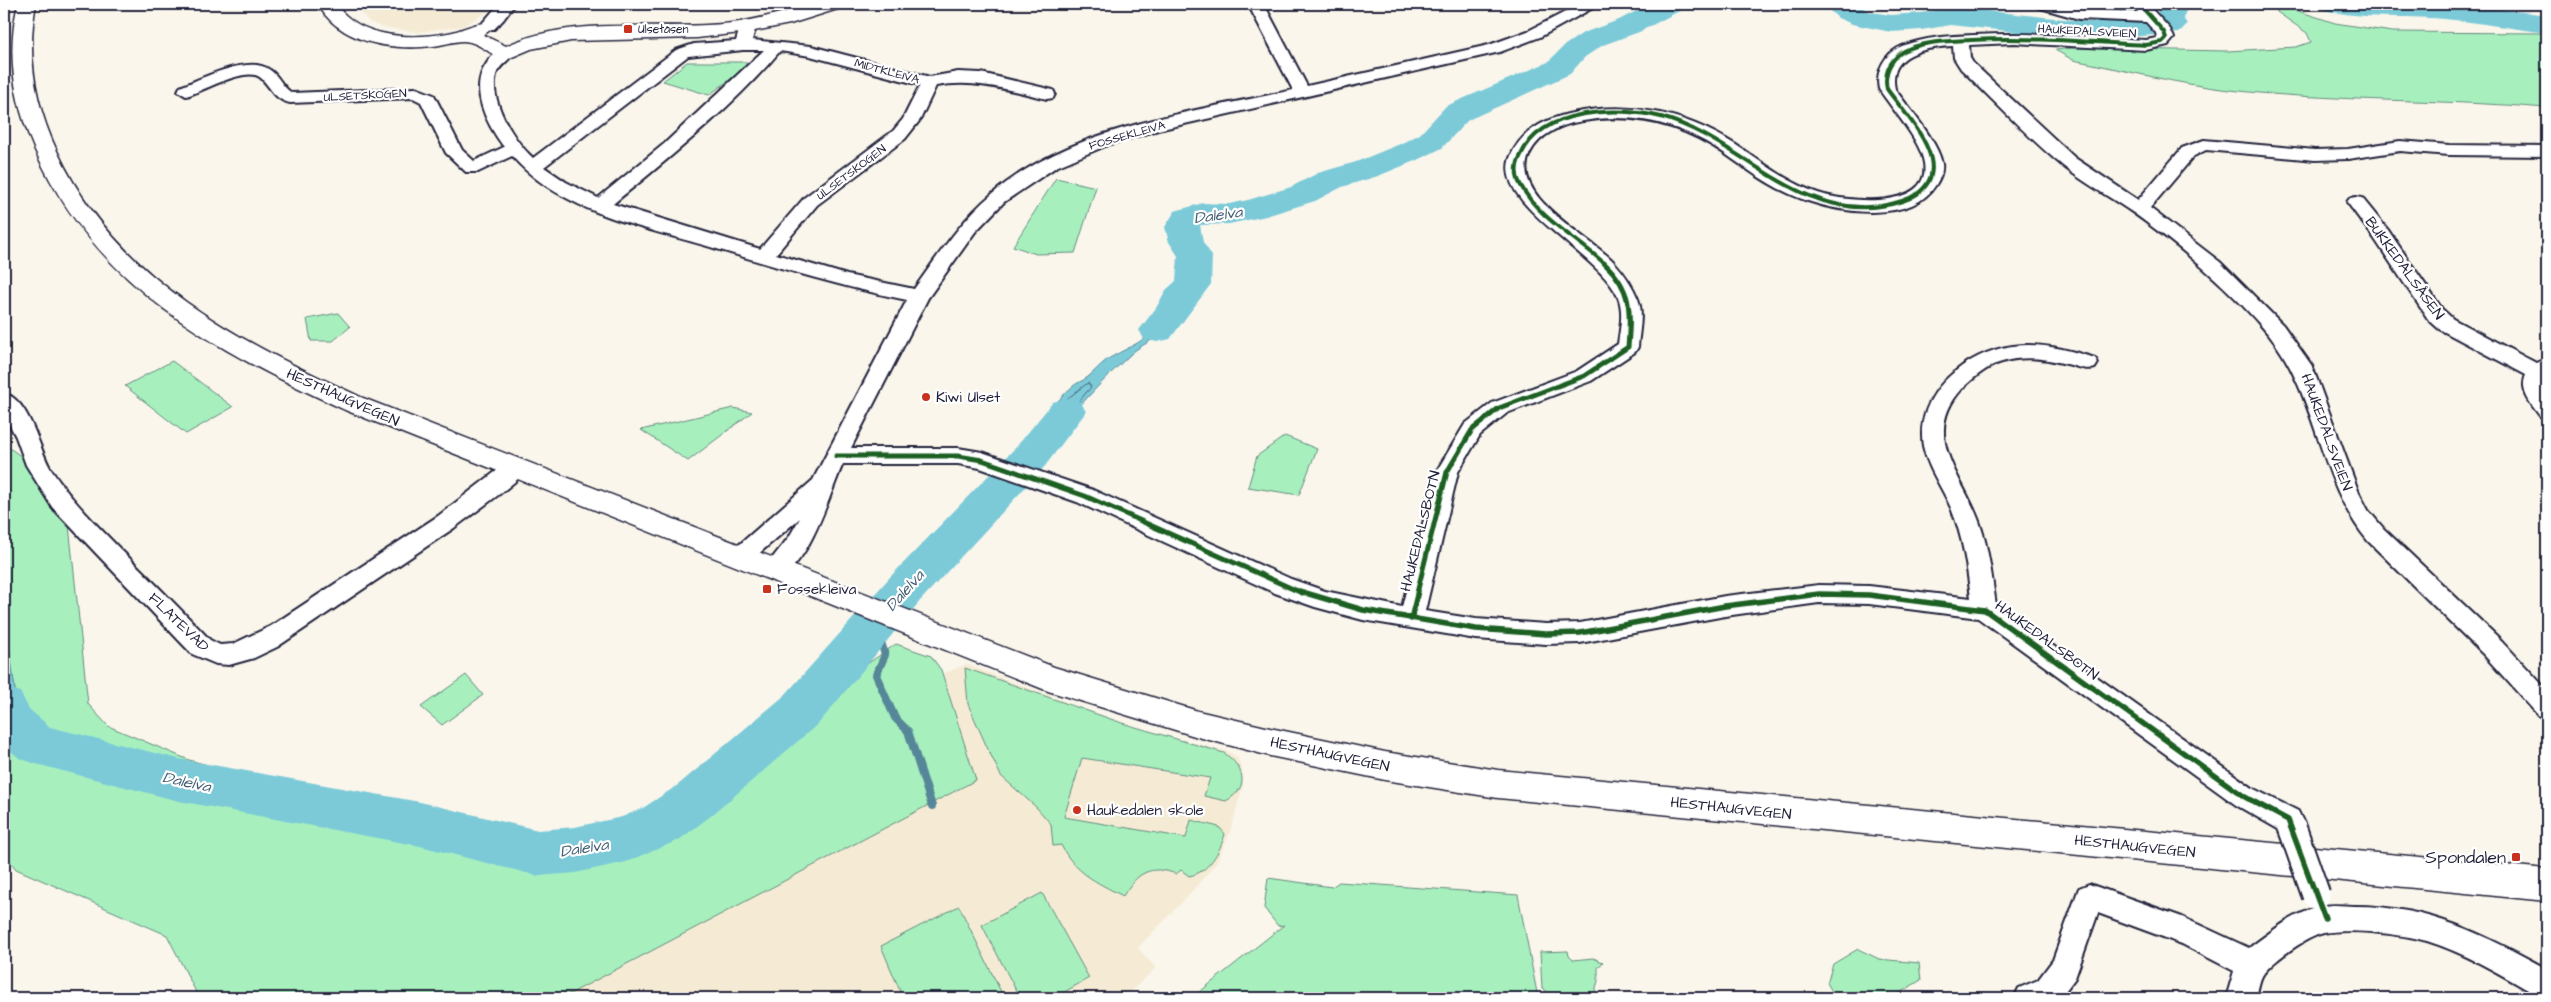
<svg xmlns="http://www.w3.org/2000/svg" width="2551" height="1002" font-family="'Architects Daughter',sans-serif">
<rect width="100%" height="100%" fill="#faf6ec"/>
<filter id="ink" filterUnits="userSpaceOnUse"><feTurbulence type="fractalNoise" baseFrequency=".02" numOctaves="2"/><feDisplacementMap in="SourceGraphic" scale="10" xChannelSelector="R" yChannelSelector="G"/><feConvolveMatrix kernelMatrix="1 2 1 2 8 2 1 2 1" color-interpolation-filters="sRGB"/></filter>
<g filter="url(#ink)">
<g fill="#f5ebd5">
<path d="M354,4H492L489,11L463,26L417,32L381,27L369,22Z"/>
<path d="M966,664L1128,726L1229,752L1237,757L1242,768L1243,786L1230,833L1216,863L1189,895L1138,948L1156,968L1124,998H557L964,750L943,674Z"/>
</g>
<g fill="#a7f0be" stroke="#64897c">
<path d="M2276,8L2292,9L2335,23L2392,32L2541,33L2547,35V108C2441,99 2335,102 2229,90C2177,84 2125,70 2073,60L2055,50L2072,48L2228,51L2296,47L2311,42L2307,33L2277,12Z"/>
<path d="M687,62H745L748,66L709,95L663,81Z"/>
<path d="M1056,178L1096,187L1075,253L1036,254L1013,246Z"/>
<path d="M338,313L350,327L333,341H311L307,319Z"/>
<path d="M172,361L233,407L186,434L125,386Z"/>
<path d="M733,408L752,412L688,461L641,430Z"/>
<path d="M1285,436L1317,449L1299,495L1248,487L1257,456Z"/>
<path d="M4,444L65,488L88,704L108,726L189,760L340,800L514,857L562,861L634,849L680,828L755,777L857,671L896,644L931,656L941,670L976,780L562,998H199L167,935L16,869L4,854V733L10,741L37,728L17,705L4,614Z"/>
<path d="M965,668L1122,723L1224,753C1244,767 1251,787 1226,801L1204,796L1210,778L1082,758L1064,817L1186,838L1191,820L1219,827L1225,834C1220,852 1208,873 1189,876L1181,870L1176,874C1150,864 1137,873 1123,896C1096,882 1075,873 1061,845L1053,846L1051,824L1037,808L1001,776L986,745L968,704Z"/>
<path d="M466,675L483,695L442,725L421,707Z"/>
<path d="M1268,878L1332,887L1339,882L1518,895L1538,998H1192L1284,925L1278,926L1264,908Z"/>
<path d="M1042,893L1089,978L1054,998H1020L982,925Z"/>
<path d="M959,906L1004,998H903L881,946Z"/>
<path d="M1858,949L1879,959L1919,963L1921,980L1891,998H1836L1827,983L1833,964Z"/>
<path d="M1568,951L1569,956L1573,960L1593,958L1603,962L1598,968V981L1593,998H1556L1542,988L1540,952Z"/>
</g>
<g fill="#7bcad8" stroke="#578799">
<path d="M1990,13L2010,15L2018,22L1982,24L1951,16Z"/>
<path d="M1190,283L1195,290C1183,294 1185,301 1180,311C1177,318 1169,325 1163,331C1152,342 1142,344 1132,353C1101,382 1060,423 1041,460L1024,453C1037,429 1051,405 1072,387C1076,383 1083,381 1088,377C1095,371 1101,364 1108,359C1123,350 1141,343 1154,331C1168,316 1173,291 1190,283Z"/>
<path d="M4,607L17,705L38,728L10,741L4,733Z"/>
</g>
<g fill="none" stroke-linecap="round" stroke-linejoin="round">
<g stroke="#46657a" stroke-width="1">
<path d="M1088,383L1091,387L1047,439L1040,452L1033,451C1037,424 1066,398 1088,383Z"/>
<path d="M4,649L12,707L28,726L13,734L4,731"/>
<path d="M4,694L6,710L17,724L13,727L4,725"/>
</g>
<path stroke="#578799" stroke-width="8" d="M869,633L881,642L885,655L876,675L895,718L908,731L932,806"/>
<g fill="#7bcad8" fill-rule="evenodd">
<path d="M1650,4H1685L1681,10L1639,32L1603,45L1585,57L1570,74L1468,120L1442,148L1422,158L1378,176L1342,187L1315,201L1266,216L1229,224L1200,225L1203,242L1212,256L1211,284L1170,339L1157,342L1144,339L1139,330L1156,308L1166,290L1176,281L1178,256L1169,242L1165,227L1175,211L1203,203L1229,204L1248,200L1291,187L1318,173L1356,162L1400,144L1420,134L1446,106L1548,62L1565,45L1583,33L1619,20Z"/>
<path d="M1822,4H1854L1871,12L1891,15L1921,13L1951,7L2091,22L2155,19L2161,4H2189L2183,18L2187,24L2179,33L2091,40L1951,25L1921,30L1891,32L1852,24L1838,18Z"/>
<path d="M2320,4H2459L2547,15V33C2513,29 2478,22 2444,19C2402,15 2366,20 2324,10Z"/>
<path d="M1067,398L1081,402L1086,412L1045,466L920,601L819,723L712,815L679,840L626,862L575,873L538,876L420,846L179,801L36,764L19,758L4,745V686L20,692L29,709L50,727L179,759L420,802L538,830L575,827L622,817L643,808L678,785L785,695L890,577L1017,446L1053,402Z"/>
</g>
<g stroke="#22223b" stroke-width="4">
<g id="street">
<path d="M499,4H515L503,20L494,29H482L480,26Z"/>
<path d="M1248,4H1264L1307,86L1489,45L1528,31L1581,4H1600L1540,37L1500,52L1158,130L1110,144L1056,167L1004,202L975,232L928,298L851,448H958L982,452L1093,490L1291,579L1325,591L1402,607L1436,472L1465,424L1492,403L1577,371L1618,344C1620,329 1624,312 1618,297C1599,253 1493,205 1510,158C1520,132 1543,120 1568,114C1627,100 1685,112 1736,145C1763,163 1787,182 1818,193C1844,202 1932,211 1924,163C1921,141 1892,109 1879,89C1875,71 1885,53 1902,46C1925,37 1949,36 1974,35C2031,32 2088,37 2146,40L2157,38L2156,33L2146,22L2079,19L2037,7L2034,4H2059L2079,9L2138,12L2131,4H2147L2170,29L2174,38L2168,45L2146,50L2014,43L1969,45L1970,58L1973,63L2075,158L2138,200L2182,148L2204,140L2315,150L2348,149L2400,141L2449,145L2547,146V156L2449,155L2400,151L2348,159L2315,160L2206,150L2194,156L2150,208L2220,262L2283,325L2312,366L2359,493L2368,510L2384,529L2502,641L2547,690V718L2538,715L2484,655L2368,541C2318,481 2318,396 2269,335C2233,291 2179,245 2132,212C2109,196 2084,183 2063,166C2027,137 1995,101 1961,69L1954,58L1953,46C1927,47 1887,54 1895,89C1909,109 1938,141 1942,164C1943,172 1940,179 1935,186C1911,223 1843,213 1808,201C1776,191 1751,172 1724,153C1681,124 1635,112 1583,121C1563,124 1540,133 1530,153C1508,197 1589,235 1614,262C1624,273 1633,286 1638,299C1644,314 1639,331 1638,347L1635,352L1591,381L1507,413L1480,435L1458,472L1425,611L1476,619L1546,624L1580,623L1725,596L1819,585L1869,586L1971,598C1967,567 1963,537 1951,508C1942,487 1928,469 1923,446C1914,394 1966,352 2013,346C2041,342 2069,350 2095,358L2098,363L2095,368C2084,371 2074,365 2062,363C2044,358 2021,356 2002,362C1987,366 1973,378 1962,389C1919,436 1964,477 1980,524C1989,550 1992,578 1996,605L2254,789L2298,811L2307,830L2303,839L2293,842L2283,839L2278,829L2236,805L1978,618L1971,617L1869,604L1819,603L1725,616L1580,643L1546,644L1476,639L1363,620L1315,607L1275,593L1077,502L980,468L958,464H843C831,488 804,588 767,576L763,570L789,537L800,518L748,563L740,566L732,563L728,557L732,551L813,480L907,300C842,287 780,268 717,249C648,228 561,213 512,156L478,172H466L446,153L421,102L413,98L290,103C274,99 272,89 261,78C247,65 202,92 186,96L178,91L180,87C201,79 249,54 270,70C279,76 282,87 292,93L416,88L434,95L462,150L474,161L504,147C487,125 468,89 487,63C491,56 497,51 505,49L513,54C508,62 499,65 496,75C489,101 514,141 533,158L676,50L694,44L736,41L740,27L748,22L756,27L752,40L811,46L930,77L958,72L981,73L1053,90L1055,94L1053,98L1047,99C1009,90 975,79 936,86L920,120L905,139L817,205L776,254L847,275L914,289C938,256 960,221 991,195C1070,126 1193,112 1293,90ZM743,50H764L664,144L598,198L566,182L544,167L688,56ZM780,51L810,56L920,85L903,119L893,131L805,197L760,249L613,204C669,158 733,107 780,51Z"/>
<path d="M2356,197L2362,198L2388,230L2442,309L2453,319L2536,363L2547,358V376L2544,381L2547,395V418L2540,416C2531,404 2519,391 2526,375L2439,329L2428,319L2374,238L2347,202L2350,198Z"/>
<path d="M4,393C31,401 38,449 52,471C71,500 95,523 119,548C150,578 180,609 210,640L220,645L233,644L271,626L438,516L508,462L516,460L524,462L527,468L524,474L501,493L454,528L277,647L254,658L229,665L216,664L192,654L52,507L26,465L16,437L4,414Z"/>
<path d="M2089,884L2182,917L2249,948C2272,931 2296,911 2325,906C2334,904 2346,906 2355,906C2428,906 2485,935 2547,969V998L2537,995C2501,975 2466,953 2427,941C2403,934 2348,928 2324,933C2308,936 2274,960 2264,973C2259,979 2258,991 2256,998H2226L2234,971L2182,944L2098,913L2075,978L2060,998H2014L2019,988L2038,980L2053,960L2079,888Z"/>
</g>
</g>
<g stroke="#22223b" stroke-width="3">
<g id="secondary">
<path d="M18,4H36C26,56 35,104 57,151C116,280 240,342 363,398L1054,667L1198,711L1270,728L1385,752L1498,770L2547,869V901L1498,798L1385,780L1270,756L1198,737L1048,691L345,410C213,349 96,287 34,148C14,102 6,53 18,4Z"/>
<path d="M318,4H336C360,40 415,40 453,32C466,29 477,21 490,24L493,28L483,35L506,46C575,14 658,32 732,23C769,19 807,2 843,4L841,8L790,24L749,32L697,38L571,41L531,49L505,60C491,56 479,41 463,41C454,41 443,45 433,46C392,51 339,43 318,4Z"/>
</g>
</g>
<use href="#street" fill="#fff" fill-rule="evenodd"/>
<use href="#secondary" fill="#fff" fill-rule="evenodd"/>
<g stroke="#22223b" stroke-width="31" stroke-linecap="butt">
<path id="street-bridge" d="M2293,830L2316,895"/>
</g>
<use href="#street-bridge" stroke="#fff" stroke-width="27"/>
<g stroke="#fff" stroke-width="6">
<path id="cycleway-far2" d="M1605,264C1577,238 1538,218 1520,184C1515,175 1516,164 1521,155C1542,108 1618,106 1661,117C1739,138 1794,218 1881,206C1893,204 1907,201 1917,194C1957,166 1906,116 1887,89C1883,72 1892,56 1908,49C1928,41 1950,41 1971,40C2030,37 2088,42 2146,45L2162,42L2166,38L2164,32L2139,4"/>
</g>
<g stroke="#fff" stroke-width="8">
<g id="cycleway-far1">
<path d="M836,456H958L982,460L1085,496L1302,593"/>
<path d="M1417,593L1447,472L1472,430L1499,408L1584,376L1628,347C1631,311 1632,289 1604,263"/>
</g>
</g>
<g stroke="#fff" stroke-width="9">
<g id="cycleway">
<path d="M1299,591L1363,610L1476,629L1546,634L1580,633L1725,606L1819,594L1869,595L1985,610L2245,797L2288,820L2325,919"/>
<path d="M1411,619L1418,591"/>
</g>
</g>
<use href="#cycleway-far2" stroke="#1b5e20" stroke-width="4"/>
<use href="#cycleway-far1" stroke="#1b5e20" stroke-width="5"/>
<use href="#cycleway" stroke="#1b5e20" stroke-width="5.5"/>
</g>
</g>
<g fill="#c8321e" stroke="#fff" stroke-width="2">
<rect x="623" y="24" width="10" height="10" rx="2.5"/>
<circle cx="926" cy="397" r="5"/>
<rect x="762" y="584" width="10" height="10" rx="2.5"/>
<circle cx="1077" cy="810" r="5"/>
<rect x="2511" y="852" width="10" height="10" rx="2.5"/>
</g>
<g text-anchor="middle" stroke-width="4.5" stroke-linejoin="round" paint-order="stroke">
<g font-size="12" fill="#22223b" stroke="#fff" text-anchor="start">
<text x="638" y="33">Ulsetåsen</text>
</g>
<g font-size="12" fill="#22223b" stroke="#fff">
<text transform="translate(2087 31) rotate(3)" y="4">HAUKEDALSVEIEN</text>
<text transform="translate(887 71) rotate(15)" y="4">MIDTKLEIVA</text>
<text transform="translate(365 95) rotate(-3)" y="4">ULSETSKOGEN</text>
<text transform="translate(1127 135) rotate(-16)" y="4">FOSSEKLEIVA</text>
<text transform="translate(851 172) rotate(-37)" y="4">ULSETSKOGEN</text>
</g>
<g font-size="15" fill="#22223b" stroke="#fff">
<text transform="translate(2405 268) rotate(54)" y="5">BUKKEDALSÅSEN</text>
<text transform="translate(343 397) rotate(24)" y="5">HESTHAUGVEGEN</text>
<text transform="translate(2327 432) rotate(70)" y="5">HAUKEDALSVEIEN</text>
<text transform="translate(1420 531) rotate(-76)" y="5">HAUKEDALSBOTN</text>
<text transform="translate(179 622) rotate(44)" y="5">FLATEVAD</text>
<text transform="translate(2047 640) rotate(36)" y="5">HAUKEDALSBOTN</text>
<text transform="translate(1330 754) rotate(12)" y="5">HESTHAUGVEGEN</text>
<text transform="translate(1731 808) rotate(6)" y="5">HESTHAUGVEGEN</text>
<text transform="translate(2135 846) rotate(6)" y="5">HESTHAUGVEGEN</text>
</g>
<g font-size="15" fill="#22223b" stroke="#fff" text-anchor="start">
<text x="936" y="402">Kiwi Ulset</text>
<text x="777" y="594">Fossekleiva</text>
<text x="1087" y="815">Haukedalen skole</text>
</g>
<g font-size="16" font-style="italic" fill="#415d72" stroke="#fff">
<text transform="translate(1218 214) rotate(-8)" y="6">Dalelva</text>
<text transform="translate(904 590) rotate(-48)" y="6">Dalelva</text>
<text transform="translate(187 781) rotate(12)" y="6">Dalelva</text>
<text transform="translate(584 847) rotate(-9)" y="6">Dalelva</text>
</g>
<g font-size="18" fill="#22223b" stroke="#fff" text-anchor="end">
<text x="2506" y="863">Spondalen</text>
</g>
</g>
<rect width="2551" height="1002" fill="none" stroke="#fff" stroke-width="20"/>
<rect x="10" y="10" width="2531" height="982" fill="none" stroke="#22223b" stroke-width="2" filter="url(#ink)"/>
</svg>
